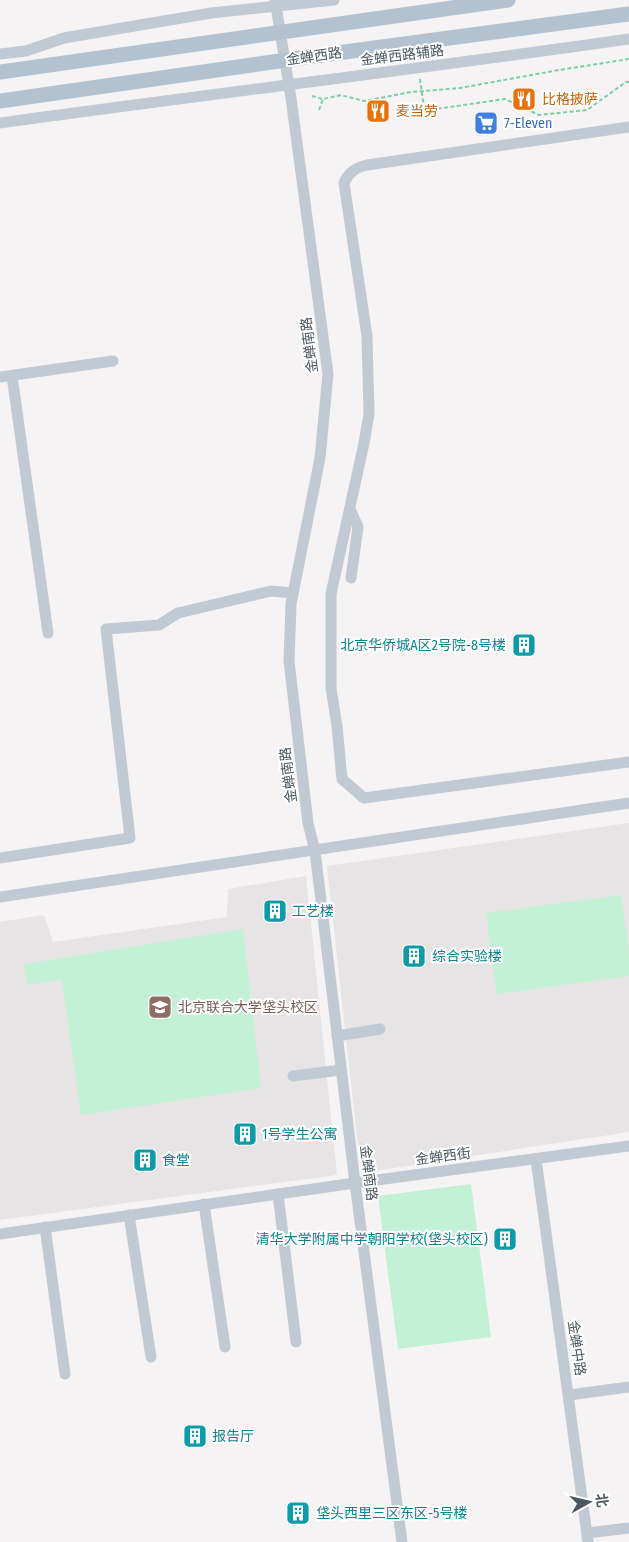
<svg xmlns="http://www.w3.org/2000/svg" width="629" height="1542" font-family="'Fira Sans Condensed','Noto Sans SC',sans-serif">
<rect width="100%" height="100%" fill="#f5f3f3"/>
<g fill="#e6e4e5">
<path d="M629,823V1132L361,1173L327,866Z"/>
<path d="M306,876L337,1175L0,1220V922L44,915L53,942L227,917L228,889Z"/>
</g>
<g fill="#c3f1d5">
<path d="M621,895L629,955V976L497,994L486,913Z"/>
<path d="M243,929L261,1088L81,1115L62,980L27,985L24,964Z"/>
<path d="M471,1184L491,1337L398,1349L378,1196Z"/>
</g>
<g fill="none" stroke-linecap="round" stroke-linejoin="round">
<g stroke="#7ad0a6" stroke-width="2" stroke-dasharray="4 2.5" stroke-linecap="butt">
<path d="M420,79L423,101L436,109L505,99L539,115L587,110L626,82H629"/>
<path d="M312,96L322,99"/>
<path d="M319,110L323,99L341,95L364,101L411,92L460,88L559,70L629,59"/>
</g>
<g stroke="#c1cad2" stroke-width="11">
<path d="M275,0L291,98L328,374L320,458L291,604L289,661L308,823L315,851L355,1183L402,1542"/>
<path d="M0,54L26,51L64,38L211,13L334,0"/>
<path d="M0,123C210,94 420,69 629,39"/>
<path d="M629,127L367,165C355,168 349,172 344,183L367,336L369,414L364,443L331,594V688L337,726L342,779L364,798L629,762"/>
<path d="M12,376L48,633"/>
<path d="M0,377L113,361"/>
<path d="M350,509L358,527L351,578"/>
<path d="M0,858L130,838L106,629L159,625L178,613L271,591L293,593"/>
<path d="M0,897L629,803"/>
<path d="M337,1036L380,1029"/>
<path d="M293,1076L341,1070"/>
<path d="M536,1159L588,1542"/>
<path d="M278,1194L296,1342"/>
<path d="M204,1204L225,1347"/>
<path d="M129,1215L151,1357"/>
<path d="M45,1227L65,1374"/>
<path d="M0,1234L355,1183L629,1146"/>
<path d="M569,1395L629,1387"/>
<path d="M587,1533L629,1528"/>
</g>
<g stroke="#b3c2d1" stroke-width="15">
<path d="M0,72L508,0"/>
<path d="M0,101L307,57L629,14"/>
</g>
</g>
<defs>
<g id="restaurant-square" transform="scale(1.25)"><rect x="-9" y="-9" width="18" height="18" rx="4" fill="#e8710a" stroke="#fff"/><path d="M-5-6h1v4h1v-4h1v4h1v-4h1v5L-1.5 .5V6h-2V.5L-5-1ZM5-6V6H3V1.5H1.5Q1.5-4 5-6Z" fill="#fff"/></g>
<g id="supermarket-square" transform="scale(1.25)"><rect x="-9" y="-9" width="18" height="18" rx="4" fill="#3f7fe0" stroke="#fff"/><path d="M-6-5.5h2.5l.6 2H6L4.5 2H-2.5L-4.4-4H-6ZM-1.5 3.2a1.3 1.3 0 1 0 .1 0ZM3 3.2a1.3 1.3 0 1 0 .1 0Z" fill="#fff"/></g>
<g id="building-square" transform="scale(1.25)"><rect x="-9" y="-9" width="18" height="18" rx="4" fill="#0f9aa8" stroke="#fff"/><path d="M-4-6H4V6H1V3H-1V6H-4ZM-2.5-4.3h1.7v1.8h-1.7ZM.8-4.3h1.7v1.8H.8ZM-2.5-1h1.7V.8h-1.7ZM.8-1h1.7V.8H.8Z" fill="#fff"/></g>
<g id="university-square" transform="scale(1.25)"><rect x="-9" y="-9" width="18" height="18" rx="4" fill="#8d6e63" stroke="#fff"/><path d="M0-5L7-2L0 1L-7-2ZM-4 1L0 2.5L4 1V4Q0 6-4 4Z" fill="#fff"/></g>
</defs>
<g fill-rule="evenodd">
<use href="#restaurant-square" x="524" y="99"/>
<use href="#restaurant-square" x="378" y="111"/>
<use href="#supermarket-square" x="486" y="123"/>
<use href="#building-square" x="524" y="645"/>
<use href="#building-square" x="275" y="911"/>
<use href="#building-square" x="414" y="956"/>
<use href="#university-square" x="160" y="1007"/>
<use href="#building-square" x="245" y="1134"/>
<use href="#building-square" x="145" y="1160"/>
<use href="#building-square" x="505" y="1239"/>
<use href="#building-square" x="195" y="1436"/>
<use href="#building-square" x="298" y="1513"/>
</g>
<g text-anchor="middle" stroke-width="4" stroke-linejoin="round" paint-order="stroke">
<g font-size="14" fill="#4a5661" stroke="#fff">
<text transform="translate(402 55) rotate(-7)" y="5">金蝉西路辅路</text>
<text transform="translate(314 56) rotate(-8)" y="5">金蝉西路</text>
<text transform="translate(309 345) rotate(-97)" y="5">金蝉南路</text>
<text transform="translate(288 775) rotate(-97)" y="5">金蝉南路</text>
<text transform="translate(443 1156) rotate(-7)" y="5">金蝉西街</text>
<text transform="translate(369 1173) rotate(83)" y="5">金蝉南路</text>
<text transform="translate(577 1348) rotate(82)" y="5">金蝉中路</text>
</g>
<g font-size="14" fill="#c56008" stroke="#fff" text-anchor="start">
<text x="542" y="104">比格披萨</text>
<text x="396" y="116">麦当劳</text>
</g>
<g font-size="14" fill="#366cbe" stroke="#fff" text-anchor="start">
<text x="504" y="128">7-Eleven</text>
</g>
<g font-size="14" fill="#0d838f" stroke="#fff" text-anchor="start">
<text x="506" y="650" text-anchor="end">北京华侨城A区2号院-8号楼</text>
<text x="292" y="916">工艺楼</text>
<text x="432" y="961">综合实验楼</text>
<text x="262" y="1139">1号学生公寓</text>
<text x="162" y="1165">食堂</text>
<text x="488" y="1244" text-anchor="end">清华大学附属中学朝阳学校(垡头校区)</text>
<text x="212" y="1441">报告厅</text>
<text x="316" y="1518">垡头西里三区东区-5号楼</text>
</g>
<g font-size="14" fill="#785e54" stroke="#fff" text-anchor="start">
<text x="178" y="1012">北京联合大学垡头校区</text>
</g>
</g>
<g transform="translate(589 1502) rotate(82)" stroke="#ffffff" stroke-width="4" paint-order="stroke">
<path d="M0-4L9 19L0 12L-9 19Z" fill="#4a5661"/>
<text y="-8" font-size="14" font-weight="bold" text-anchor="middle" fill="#4a5661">北</text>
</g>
</svg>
